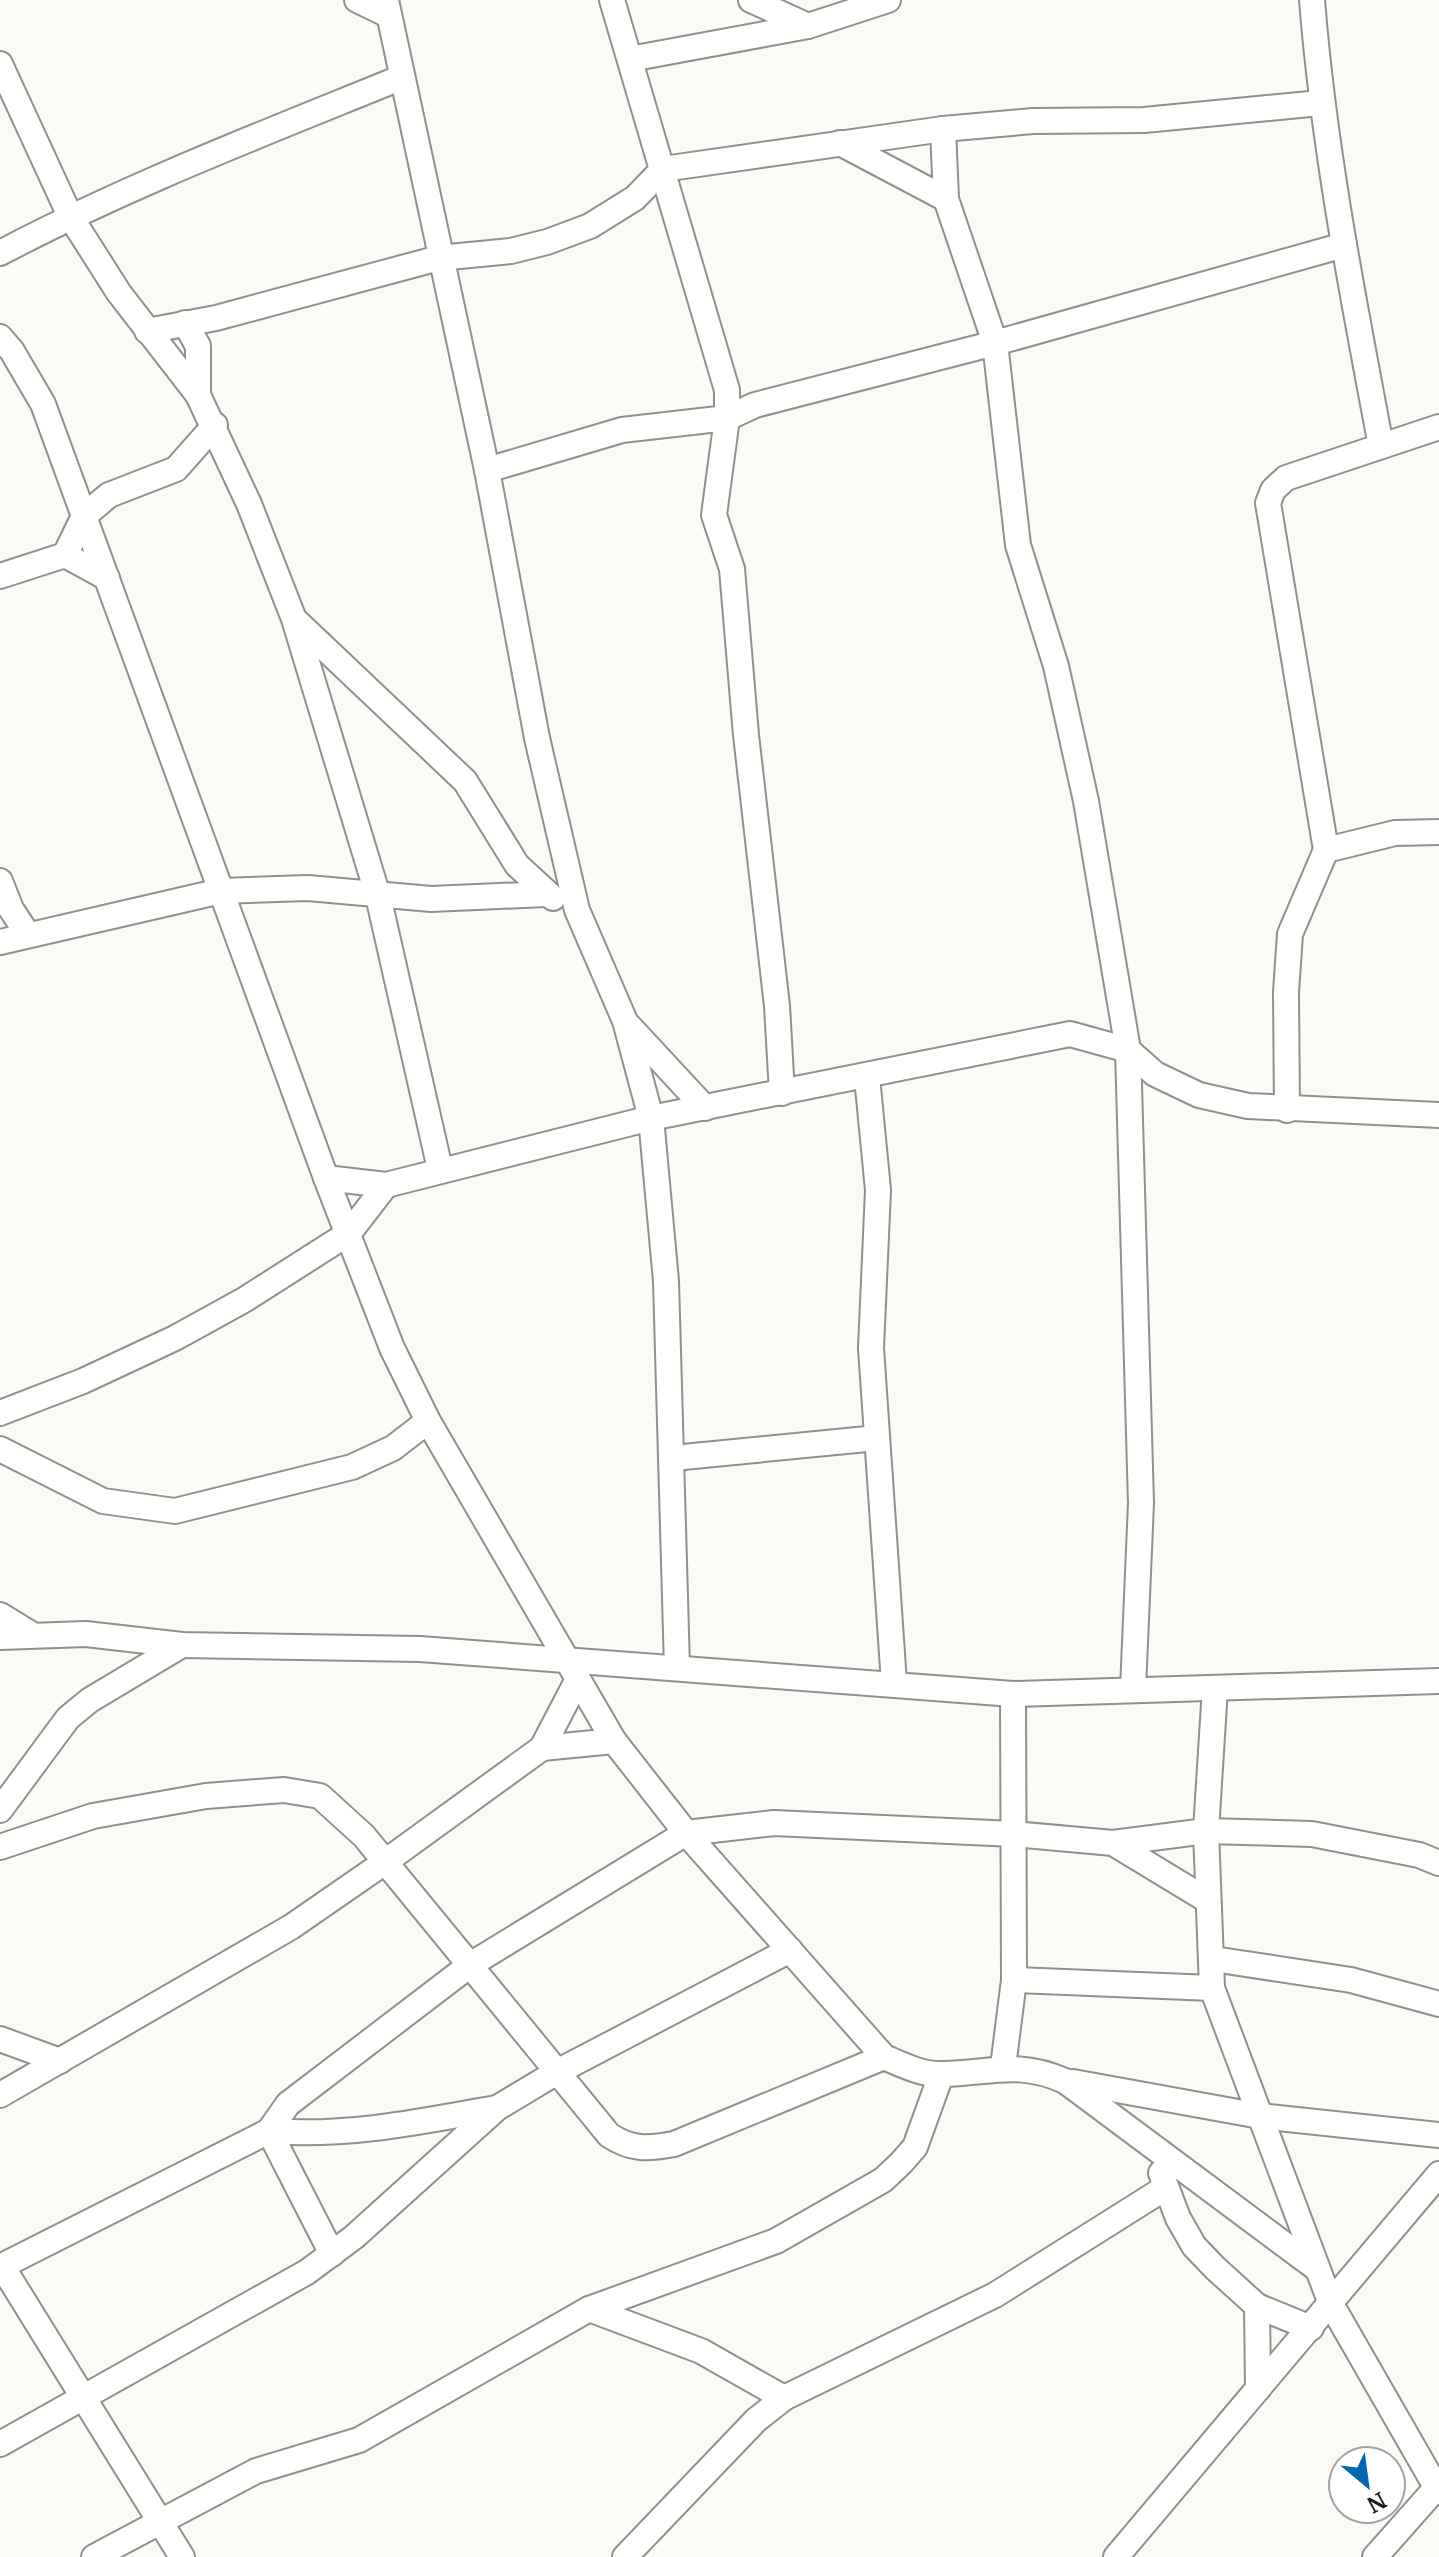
<svg xmlns="http://www.w3.org/2000/svg" width="1439" height="2557" font-family="Merriweather,serif">
<rect width="100%" height="100%" fill="#fbfaf4"/>
<g fill="none" stroke-linecap="round" stroke-linejoin="round">
<g stroke="#91908a" stroke-width="28">
<g id="street">
<path d="M357,0L388,15"/>
<path d="M386,0L487,470"/>
<path d="M612,0L727,390V418L714,515L732,569L746,735L777,1006L782,1093"/>
<path d="M751,0L808,26"/>
<path d="M1312,0C1324,151 1353,297 1381,446"/>
<path d="M630,59L808,26L888,0"/>
<path d="M0,64L70,216L119,293L198,395L249,504L294,619L378,896L440,1169"/>
<path d="M943,129L946,199L995,343L1018,545L1056,666L1086,801L1128,1050L1141,1503L1133,1689"/>
<path d="M840,143L946,199"/>
<path d="M0,253C129,185 265,133 400,78"/>
<path d="M185,323L198,346V395"/>
<path d="M147,331L216,318L439,258L511,251L547,242L590,226L635,198L663,169L943,129L1033,121L1144,120L1320,103"/>
<path d="M0,337L12,351L43,404L326,1178L392,1348L428,1421L614,1741L686,1833L884,2057C903,2065 922,2075 943,2074C991,2073 1018,2060 1065,2081L1316,2268"/>
<path d="M65,555L84,516L109,495L176,469L215,425"/>
<path d="M0,576L65,555L107,578"/>
<path d="M295,620L465,781L517,865L553,898"/>
<path d="M1326,850L1268,503L1273,490L1286,478L1439,427"/>
<path d="M0,881L11,909L28,935"/>
<path d="M0,942L221,891L308,888L431,899L546,894"/>
<path d="M629,1026L705,1108"/>
<path d="M867,1077L878,1190L871,1348L894,1683"/>
<path d="M1287,1110L1286,992L1290,934L1326,850L1395,833L1439,832"/>
<path d="M326,1178L386,1185L651,1118L1070,1034L1128,1050L1155,1074L1199,1095L1248,1106L1439,1115"/>
<path d="M0,1413L83,1381L175,1338L244,1300L349,1233L386,1185"/>
<path d="M0,1449L103,1501L175,1511L352,1467L393,1448L428,1421"/>
<path d="M673,1458L877,1438"/>
<path d="M0,1615L31,1634"/>
<path d="M0,1637L86,1634L182,1645L420,1649L1013,1694L1439,1681"/>
<path d="M677,1668L666,1281L651,1118L625,1021L577,910L537,738L487,470L622,430L727,418L755,405L995,343L1344,245"/>
<path d="M1215,1688L1206,1831L1212,1988L1331,2304L1439,2492"/>
<path d="M542,1748L614,1741"/>
<path d="M0,1810L68,1718L90,1700L182,1645"/>
<path d="M1113,1843L1207,1900"/>
<path d="M0,1847L93,1816L206,1796L284,1790L320,1796L364,1836L609,2135C631,2150 648,2149 674,2144L884,2057"/>
<path d="M1213,1959L1351,1980L1439,2004"/>
<path d="M1014,1980L1212,1988"/>
<path d="M0,2039L60,2061"/>
<path d="M1003,2067L1014,1980L1013,1694"/>
<path d="M1073,2082L1260,2116L1439,2135"/>
<path d="M0,2095L291,1927L385,1862L542,1748L578,1679"/>
<path d="M269,2131C347,2137 419,2122 496,2108"/>
<path d="M269,2131L332,2254"/>
<path d="M1161,2173L1178,2218L1194,2246L1215,2268L1257,2306L1311,2328"/>
<path d="M2,2266L182,2557"/>
<path d="M0,2267L269,2131L288,2104L470,1965L686,1833L774,1823L1014,1834L1113,1843L1206,1831L1312,1834L1419,1855L1439,1863"/>
<path d="M1257,2306L1258,2389"/>
<path d="M589,2309L701,2351L784,2398"/>
<path d="M0,2444L307,2272L354,2237L497,2108L557,2072L790,1950"/>
<path d="M94,2557L256,2471L359,2440L589,2309L776,2241L883,2180L901,2163L915,2147L941,2075"/>
<path d="M625,2557L756,2420L784,2398L995,2295L1165,2188"/>
<path d="M1116,2557L1439,2174"/>
<path d="M1375,2557L1437,2487"/>
</g>
</g>
<use href="#street" stroke="#fff" stroke-width="24"/>
</g>
<g transform="translate(1367 2485) rotate(151)"><circle r="38" fill="#ffffff" stroke="#a3a3a3" stroke-width="2"/>
<path d="M0-6L14 30L0 20L-14 30Z" fill="#0467b4"/>
<text y="-12" font-size="22" font-weight="bold" text-anchor="middle" fill="#1a1a18">N</text>
</g>
</svg>
